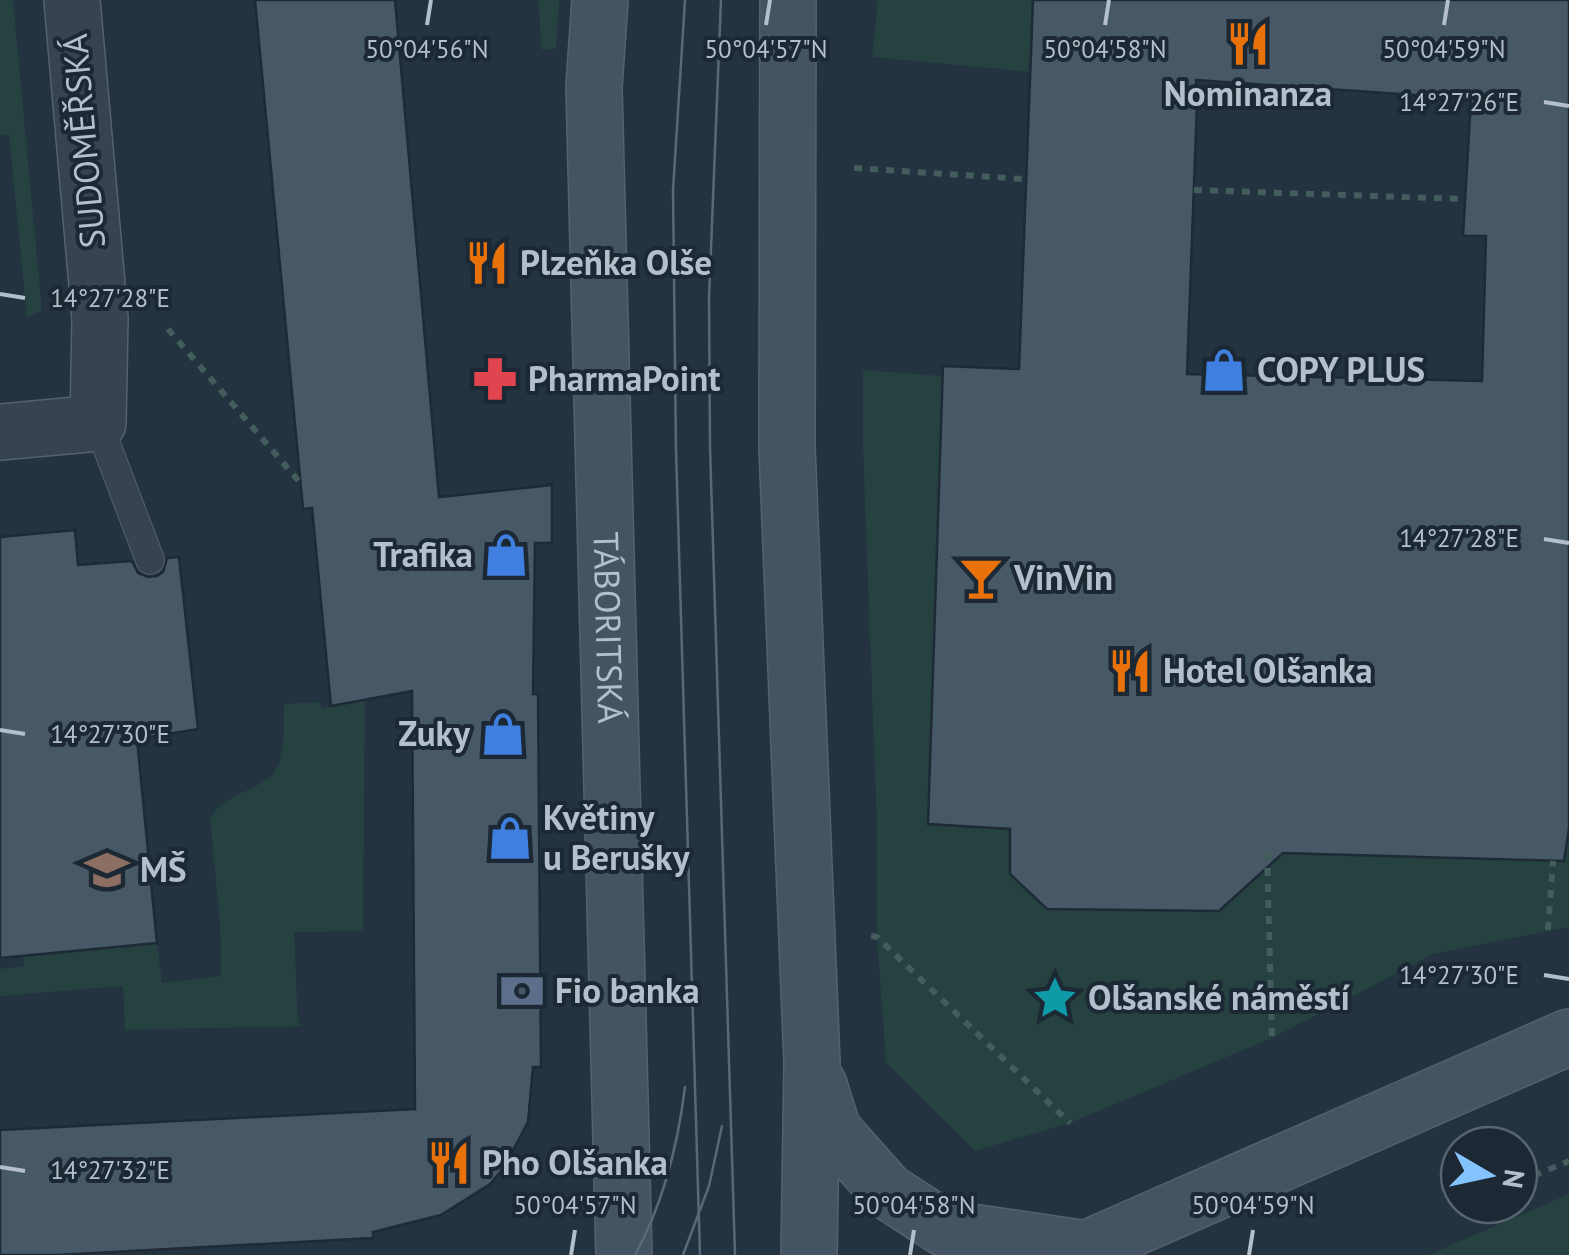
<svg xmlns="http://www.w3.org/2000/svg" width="1569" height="1255" font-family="'PT Sans',sans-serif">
<rect width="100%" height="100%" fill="#233340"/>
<g fill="#254140">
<path d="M0,0H13L42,311L27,317L9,135H0Z"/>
<path d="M538,0H559L556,49L542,50Z"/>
<path d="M878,0H1033L1031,72L872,57Z"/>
<path d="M863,370L942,376L928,824L1010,829V874L1048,909L1219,911L1255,879V850L1563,862L1566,845H1569V927L1434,954L1272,1038L1070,1123L975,1151L886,1063L877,937V826L863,447Z"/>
<path d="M365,700L363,931L294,932L298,1022L304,1026L125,1030L123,986L0,996V969L24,966L18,902L120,946L157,943L162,983L221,976L220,923L210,818C229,787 270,793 280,760C285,743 283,722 284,704L320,702L322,708Z"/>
<path d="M1569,1194V1255H1428Z"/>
</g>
<g fill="#475966" stroke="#1e2b36" stroke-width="2.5" fill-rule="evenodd">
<path d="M255,0H395L439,497L552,485V543H535L533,694H538L541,1067H533L528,1122L503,1169L490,1184L441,1215L373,1232V1238L56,1255H0V1130L415,1109L412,691L331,706L312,508L303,509Z"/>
<path d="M1033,0H1569V828L1564,861L1283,853L1219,911L1047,909L1010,874V829L928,824L943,366L1019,369ZM1196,80L1471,99L1463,236H1486L1482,381L1187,374L1197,104Z"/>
<path d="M75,530L78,565L132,561L138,573L148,577L157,576L163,572L167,558L179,557L198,729L137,739L157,943L0,958V537Z"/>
</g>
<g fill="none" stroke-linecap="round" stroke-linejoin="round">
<g stroke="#55626d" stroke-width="30">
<path id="lane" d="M98,423L150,560"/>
</g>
<g stroke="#55626d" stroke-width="58">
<path id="street" d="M0,432L98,423L100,319L72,0"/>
</g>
<g stroke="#55626d" stroke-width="58">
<g id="secondary">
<path id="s1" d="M600,0L594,87L624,1255"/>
<path d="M788,0L787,447L812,1063L809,1255"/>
<path d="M819,1085L833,1130L887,1191L944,1228L1087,1249"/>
<path d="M1072,1255L1569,1037"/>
</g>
</g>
<g stroke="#435d5c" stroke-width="6" stroke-dasharray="8 8" stroke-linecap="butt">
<path d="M854,168L1023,179"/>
<path d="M1194,190L1464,199"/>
<path d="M168,329L303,486"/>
<path d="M1267,852L1272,1038"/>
<path d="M1548,930L1553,861"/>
<path d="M871,936L877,937L1070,1123"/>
<path d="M1519,1182L1569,1161"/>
</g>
<use href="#lane" stroke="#37444f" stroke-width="28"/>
<use href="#street" stroke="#37444f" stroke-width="55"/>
<use href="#secondary" stroke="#455463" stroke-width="55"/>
<g stroke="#596977" stroke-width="2.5">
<path d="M685,0L673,190L676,450L700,1255"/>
<path d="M721,0L709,298L710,447L735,1255"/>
<path d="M635,1255C663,1204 678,1144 685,1087"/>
<path d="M683,1255L709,1186L722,1126"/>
</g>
</g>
<path fill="none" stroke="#b3bfca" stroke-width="4" d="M427,25L431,0M766,25L770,0M1105,25L1109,0M1444,25L1448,0M1544,102L1569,106M0,294L25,298M1544,539L1569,543M0,730L25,734M1544,975L1569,979M0,1167L25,1171M571,1255L575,1230M910,1255L914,1230M1249,1255L1253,1230"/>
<defs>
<g id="restaurant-bare" transform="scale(3.45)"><path d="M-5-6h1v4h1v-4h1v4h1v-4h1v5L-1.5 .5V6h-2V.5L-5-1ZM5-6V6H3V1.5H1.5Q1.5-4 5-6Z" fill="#e8710a" stroke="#1c2934" stroke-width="2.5" paint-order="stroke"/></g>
<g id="shop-bare" transform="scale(3.45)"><path d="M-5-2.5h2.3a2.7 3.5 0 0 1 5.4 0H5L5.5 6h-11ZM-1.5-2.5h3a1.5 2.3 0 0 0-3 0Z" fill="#3f7fe0" stroke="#1c2934" stroke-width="2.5" paint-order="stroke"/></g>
<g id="pharmacy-bare" transform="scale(3.45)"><path d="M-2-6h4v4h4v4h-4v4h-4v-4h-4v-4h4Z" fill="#e0444e" stroke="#1c2934" stroke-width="2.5" paint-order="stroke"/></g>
<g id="bar-bare" transform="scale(3.45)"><path d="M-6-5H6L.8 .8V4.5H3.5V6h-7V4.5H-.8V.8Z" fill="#e8710a" stroke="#1c2934" stroke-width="2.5" paint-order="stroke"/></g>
<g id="school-bare" transform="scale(3.45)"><path d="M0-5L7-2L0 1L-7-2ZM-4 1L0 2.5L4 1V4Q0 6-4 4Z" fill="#8d6e63" stroke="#1c2934" stroke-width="2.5" paint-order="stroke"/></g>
<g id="bank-bare" transform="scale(3.45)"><path d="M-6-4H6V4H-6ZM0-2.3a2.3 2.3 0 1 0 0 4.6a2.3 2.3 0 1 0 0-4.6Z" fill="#5c6f8a" stroke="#1c2934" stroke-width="2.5" paint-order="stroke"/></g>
<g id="sight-bare" transform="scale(3.45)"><path d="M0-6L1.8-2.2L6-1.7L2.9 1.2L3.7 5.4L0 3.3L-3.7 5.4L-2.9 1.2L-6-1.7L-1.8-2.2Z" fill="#0f9aa8" stroke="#1c2934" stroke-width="2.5" paint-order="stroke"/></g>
</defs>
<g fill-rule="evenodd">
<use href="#restaurant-bare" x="1248" y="44"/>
<use href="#restaurant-bare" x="487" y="263"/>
<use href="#shop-bare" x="1224" y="370"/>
<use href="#pharmacy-bare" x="495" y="379"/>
<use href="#shop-bare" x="506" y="555"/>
<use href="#bar-bare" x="981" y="578"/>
<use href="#restaurant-bare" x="1130" y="671"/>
<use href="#shop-bare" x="503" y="734"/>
<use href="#shop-bare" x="510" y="838"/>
<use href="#school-bare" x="107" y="870"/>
<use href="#bank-bare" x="522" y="991"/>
<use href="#sight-bare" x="1055" y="998"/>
<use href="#restaurant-bare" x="449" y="1163"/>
</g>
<g text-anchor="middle" stroke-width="8" stroke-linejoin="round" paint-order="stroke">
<g font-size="35" font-weight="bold" fill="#b3bfca" stroke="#1c2934" text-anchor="start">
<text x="1248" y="106" text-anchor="middle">Nominanza</text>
<text x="520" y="275">Plzeňka Olše</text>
<text x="1257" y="382">COPY PLUS</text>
<text x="528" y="391">PharmaPoint</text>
<text x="473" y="567" text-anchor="end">Trafika</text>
<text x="1014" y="590">VinVin</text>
<text x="1163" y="683">Hotel Olšanka</text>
<text x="470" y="746" text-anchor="end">Zuky</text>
<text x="543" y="830">Květiny<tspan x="543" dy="40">u Berušky</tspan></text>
<text x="140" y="882">MŠ</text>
<text x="555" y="1003">Fio banka</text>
<text x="1088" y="1010">Olšanské náměstí</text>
<text x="482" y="1175">Pho Olšanka</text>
</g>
<g font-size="35" fill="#b3bfca" stroke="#1c2934">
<text transform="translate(84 141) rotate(-95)" y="12">SUDOMĚŘSKÁ</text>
<text dy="12" stroke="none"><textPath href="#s1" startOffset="628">TÁBORITSKÁ</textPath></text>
</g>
</g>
<g font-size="25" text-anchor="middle" fill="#b3bfca" stroke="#1c2934" stroke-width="8" stroke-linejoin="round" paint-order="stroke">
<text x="427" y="58">50°04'56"N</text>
<text x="766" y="58">50°04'57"N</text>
<text x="1105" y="58">50°04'58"N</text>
<text x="1444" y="58">50°04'59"N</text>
<text x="1459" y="111">14°27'26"E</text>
<text x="110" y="307">14°27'28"E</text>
<text x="1459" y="547">14°27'28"E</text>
<text x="110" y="743">14°27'30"E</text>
<text x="1459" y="984">14°27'30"E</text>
<text x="110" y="1179">14°27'32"E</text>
<text x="575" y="1214">50°04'57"N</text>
<text x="914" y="1214">50°04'58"N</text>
<text x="1253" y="1214">50°04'59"N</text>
</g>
<g transform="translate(1489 1175) rotate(99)"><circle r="48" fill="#1c2934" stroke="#586570" stroke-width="2.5"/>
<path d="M0-8L18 38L0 25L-18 38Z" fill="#85c3fe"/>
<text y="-15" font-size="28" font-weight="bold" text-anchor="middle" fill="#b3bfca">N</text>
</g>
</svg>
